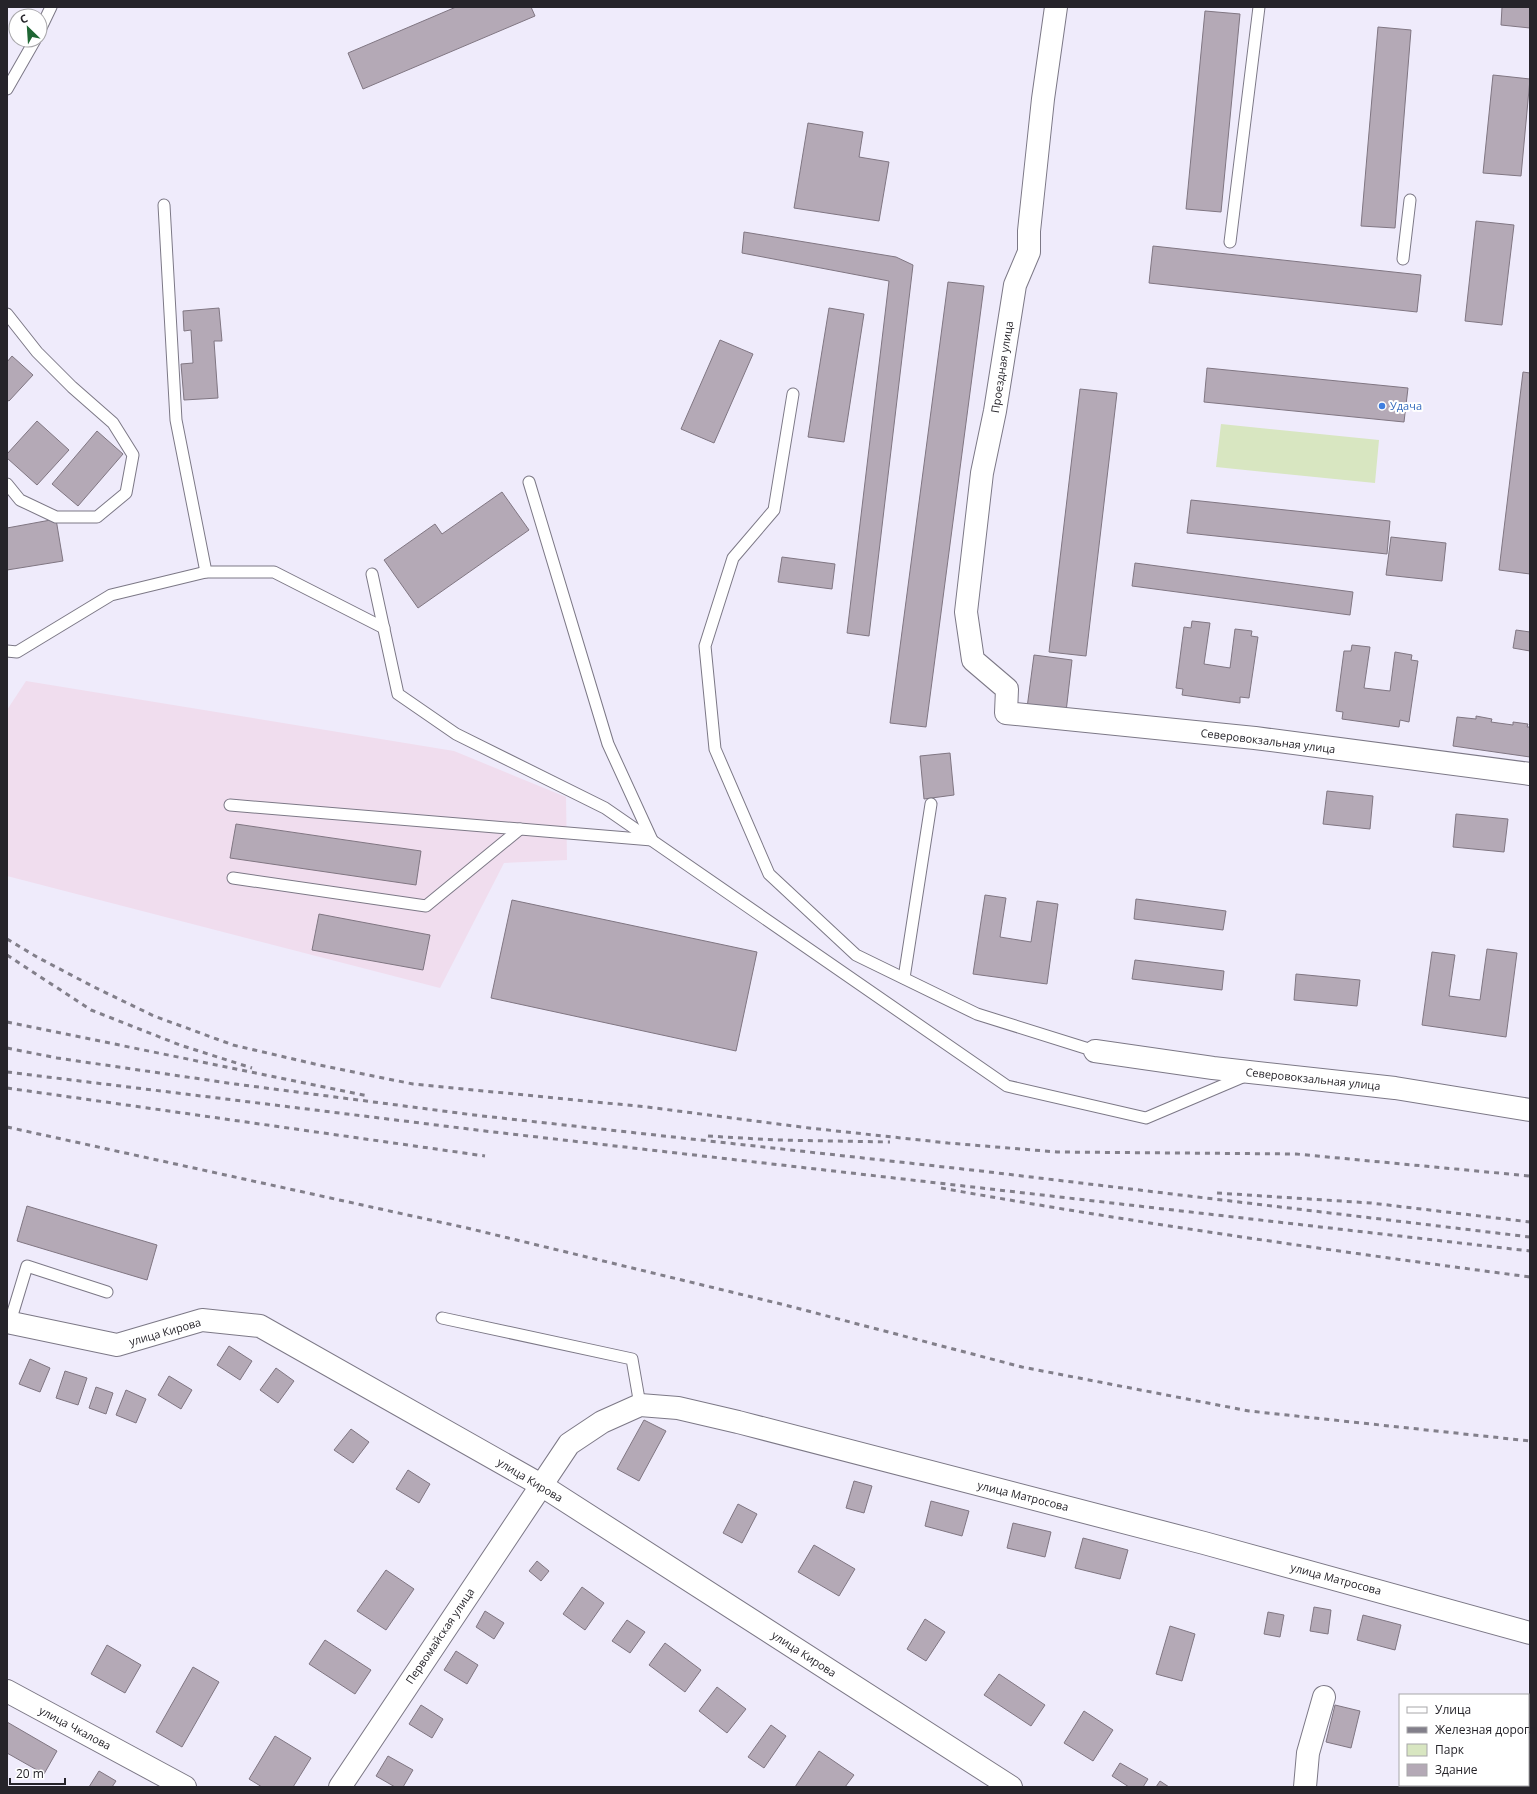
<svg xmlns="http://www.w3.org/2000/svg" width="1537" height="1794" font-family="'Open Sans',sans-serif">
<rect width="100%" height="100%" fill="#efebfb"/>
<path fill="#f0ddee" d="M26,681L454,751L566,797L567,860L504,863L440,988L7,876V710Z"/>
<path fill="#d8e6c1" d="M1221,424L1379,440L1375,483L1216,467Z"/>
<g fill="#b4a9b6" stroke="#807682">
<path d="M456,7H531L535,16L363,89L348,53Z"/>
<path d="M1502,7H1530V28L1501,25Z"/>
<path d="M1205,11L1240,14L1221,212L1186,209Z"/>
<path d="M1378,27L1411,30L1395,228L1361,226Z"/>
<path d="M1493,75L1530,79L1521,176L1483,173Z"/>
<path d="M808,123L863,132L859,157L889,162L879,221L794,208Z"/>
<path d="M1476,221L1514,225L1502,325L1465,321Z"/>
<path d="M744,232L896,257L913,265L869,636L847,633L889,281L742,253Z"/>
<path d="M1153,246L1421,275L1417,312L1149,283Z"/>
<path d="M948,282L984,286L926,727L890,723Z"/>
<path d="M219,308L222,341H214L218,398L184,400L181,364L193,363L191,330L184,331L183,311Z"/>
<path d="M829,308L864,314L844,442L808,437Z"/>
<path d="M720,340L753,354L714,443L681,429Z"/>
<path d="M12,356L33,375L9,401L7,400V362Z"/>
<path d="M1207,368L1408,388L1404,422L1204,402Z"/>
<path d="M1523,372L1530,373V574L1499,570Z"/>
<path d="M1080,389L1117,393L1086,656L1049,652Z"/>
<path d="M37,421L69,450L37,485L7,458V454Z"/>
<path d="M97,431L123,454L78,506L52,484Z"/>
<path d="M502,492L529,530L418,608L384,560L435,524L442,534Z"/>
<path d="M1191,500L1390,521L1387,554L1187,533Z"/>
<path d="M56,519L63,561L7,570V528Z"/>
<path d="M1391,537L1446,543L1442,581L1386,575Z"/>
<path d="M782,557L835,564L832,589L778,582Z"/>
<path d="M1135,563L1353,592L1350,615L1132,586Z"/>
<path d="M1192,621L1210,623L1204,664L1230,668L1235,629L1252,631L1251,636L1258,637L1249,698L1240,697V703L1182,695L1183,689L1176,688L1184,627L1191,628Z"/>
<path d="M1516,630L1530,632V651L1513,648Z"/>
<path d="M1352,645L1370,647L1364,688L1390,691L1395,652L1412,655L1411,660L1418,661L1409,722L1400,720L1399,727L1342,719L1343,712L1336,711L1344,651H1351Z"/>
<path d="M1034,655L1072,660L1066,712L1027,708Z"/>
<path d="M1476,716L1492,719L1491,722L1513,725V722L1528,724L1527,727H1530V757L1453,746L1457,717L1476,719Z"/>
<path d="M950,753L954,795L924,799L920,756Z"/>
<path d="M1327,791L1373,796L1370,829L1323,824Z"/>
<path d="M1456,814L1508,819L1504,852L1453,847Z"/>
<path d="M236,824L421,851L416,885L230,858Z"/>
<path d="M985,895L1006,898L1000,937L1031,942L1037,901L1058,904L1047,984L973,974Z"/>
<path d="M1136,899L1226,911L1223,930L1134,919Z"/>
<path d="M512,900L757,952L736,1051L491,998Z"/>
<path d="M319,914L430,935L423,970L312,950Z"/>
<path d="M1487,949L1517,953L1506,1037L1422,1025L1432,952L1455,955L1449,996L1480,1000Z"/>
<path d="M1135,960L1224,971L1222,990L1132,979Z"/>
<path d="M1296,974L1360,980L1357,1006L1294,1000Z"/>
<path d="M27,1206L157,1245L147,1280L17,1241Z"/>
<path d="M229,1346L252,1361L240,1380L217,1365Z"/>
<path d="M30,1359L50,1368L40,1392L19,1384Z"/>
<path d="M276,1368L294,1381L278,1403L260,1390Z"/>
<path d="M65,1371L87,1378L78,1405L56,1398Z"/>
<path d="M169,1376L192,1390L181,1409L158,1395Z"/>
<path d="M96,1387L113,1393L106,1414L89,1408Z"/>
<path d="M126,1390L146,1399L136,1423L116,1415Z"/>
<path d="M644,1420L666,1431L639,1481L617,1469Z"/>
<path d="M351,1429L369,1442L353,1463L334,1450Z"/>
<path d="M408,1470L430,1484L419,1503L396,1489Z"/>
<path d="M854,1481L872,1486L864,1513L846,1508Z"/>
<path d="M931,1501L969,1511L962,1536L925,1526Z"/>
<path d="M738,1504L757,1514L742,1543L723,1533Z"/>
<path d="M1013,1523L1051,1532L1045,1557L1007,1548Z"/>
<path d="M1083,1538L1128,1550L1120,1579L1075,1568Z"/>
<path d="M814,1545L855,1569L839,1596L798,1572Z"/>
<path d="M537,1561L549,1571L541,1581L529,1571Z"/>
<path d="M386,1570L414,1589L386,1630L357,1611Z"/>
<path d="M582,1587L604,1603L585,1630L563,1614Z"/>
<path d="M1314,1607L1331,1610L1328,1634L1310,1631Z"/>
<path d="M485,1611L504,1623L494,1639L476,1627Z"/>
<path d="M1268,1612L1284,1615L1280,1637L1264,1634Z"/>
<path d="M1363,1615L1401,1625L1395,1650L1357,1640Z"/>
<path d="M925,1619L945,1632L926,1661L907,1649Z"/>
<path d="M627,1620L645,1632L630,1653L612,1641Z"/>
<path d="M1170,1626L1195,1634L1182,1681L1156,1674Z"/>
<path d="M325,1640L371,1670L355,1694L309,1664Z"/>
<path d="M665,1643L701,1670L685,1692L649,1665Z"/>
<path d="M107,1645L141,1665L125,1693L91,1674Z"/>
<path d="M456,1651L478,1665L467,1684L444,1670Z"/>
<path d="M193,1667L219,1682L182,1747L156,1732Z"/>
<path d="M999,1674L1045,1705L1031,1726L984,1695Z"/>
<path d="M717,1687L746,1709L727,1733L699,1711Z"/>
<path d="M421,1705L443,1719L432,1738L409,1724Z"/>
<path d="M1335,1705L1360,1711L1351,1748L1326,1742Z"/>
<path d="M1084,1711L1113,1730L1093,1761L1064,1743Z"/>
<path d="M7,1722L57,1751L44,1774L7,1753Z"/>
<path d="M771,1725L786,1736L764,1768L748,1757Z"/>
<path d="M275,1736L311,1758L293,1787H262L249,1779Z"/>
<path d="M1528,1750H1530V1787H1497L1498,1785H1528Z"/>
<path d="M819,1751L854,1775L845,1787H795Z"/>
<path d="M388,1756L413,1770L403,1787H395L376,1776Z"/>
<path d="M1120,1763L1148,1779L1143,1787H1129L1112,1776Z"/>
<path d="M99,1771L116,1781L112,1787H89Z"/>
<path d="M1160,1781L1169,1787H1156Z"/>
</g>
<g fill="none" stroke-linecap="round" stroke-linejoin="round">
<g stroke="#7c7886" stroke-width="13">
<g id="lane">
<path d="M40,30L51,7"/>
<path d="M7,89L35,40"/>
<path d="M164,205L176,420L206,572H274L384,628"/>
<path d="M1230,242L1259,7"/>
<path d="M1403,259L1410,200"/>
<path d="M7,314L37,352L72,387L113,423L133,455L126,493L97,517H56L20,500L7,484"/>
<path d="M793,394L774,510L733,558L705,646L715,749L769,874L856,955L977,1014L1095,1051"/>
<path d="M372,574L398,694L456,734L605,808L1007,1086L1146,1118L1245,1076"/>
<path d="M7,651L17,652L111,595L206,572"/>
<path d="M230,805L652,840L608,744L529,482"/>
<path d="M233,878L426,906L520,829"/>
<path d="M904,978L931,804"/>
<path d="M442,1318L632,1359L640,1405"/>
<path d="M10,1322L27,1266L107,1292"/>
</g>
</g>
<g stroke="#7c7886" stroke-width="24">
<g id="street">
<path d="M1056,7L1043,99L1029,231V252L1015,285L995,411L982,473L966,612L973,660L1007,689L1006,713L1255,738L1530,774"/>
<path d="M1095,1051L1213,1068L1395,1088L1530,1110"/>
<path d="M7,1322L117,1345L202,1320L260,1326L541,1485L1011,1787"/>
<path d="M7,1691L185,1787"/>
<path d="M340,1787L569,1444L602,1422L640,1405L678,1408L738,1422L1204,1543L1530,1633"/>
<path d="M1305,1787L1308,1753L1324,1697"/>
</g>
</g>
<use href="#lane" stroke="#fff" stroke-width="11"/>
<use href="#street" stroke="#fff" stroke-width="22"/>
<g stroke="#827f8a" stroke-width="3" stroke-dasharray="5 5" stroke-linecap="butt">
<path d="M7,939L37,957L94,987L154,1016L233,1045L319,1065L413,1084L647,1107L809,1128L948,1143L1057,1152L1296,1154L1530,1176"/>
<path d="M7,955L91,1010L180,1045L252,1068"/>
<path d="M7,1022L368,1096"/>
<path d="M7,1048L57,1058L235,1084L474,1115L981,1171L1530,1237"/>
<path d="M7,1072L485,1131L1530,1251"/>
<path d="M7,1088L485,1156"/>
<path d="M7,1127L467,1228L785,1305L1022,1367L1249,1411L1530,1441"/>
<path d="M708,1136L776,1140L890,1142"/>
<path d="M941,1188C1136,1223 1333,1251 1530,1277"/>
<path d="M1217,1193L1371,1203L1530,1222"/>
</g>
</g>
<circle fill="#3f7fe0" stroke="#fff" stroke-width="1.5" cx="1382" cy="406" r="4"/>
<g text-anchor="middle" stroke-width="4" stroke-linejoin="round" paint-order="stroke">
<g font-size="11" fill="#26242a" stroke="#fff">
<text transform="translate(1002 367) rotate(-81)" y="4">Проездная улица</text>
<text transform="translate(1268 741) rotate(7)" y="4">Северовокзальная улица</text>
<text transform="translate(1313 1079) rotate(6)" y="4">Северовокзальная улица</text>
<text transform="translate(165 1332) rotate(-16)" y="4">улица Кирова</text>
<text transform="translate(530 1480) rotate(31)" y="4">улица Кирова</text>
<text transform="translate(1023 1496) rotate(14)" y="4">улица Матросова</text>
<text transform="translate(1336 1579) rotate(15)" y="4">улица Матросова</text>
<text transform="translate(440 1636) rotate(-56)" y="4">Первомайская улица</text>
<text transform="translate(804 1654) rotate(33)" y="4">улица Кирова</text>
<text transform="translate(75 1728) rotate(28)" y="4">улица Чкалова</text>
</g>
<g font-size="11" fill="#366cbe" stroke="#fff" text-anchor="start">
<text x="1390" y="410">Удача</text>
</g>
</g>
<rect width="1537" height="1794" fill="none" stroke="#26242a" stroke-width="16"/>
<rect x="1399" y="1694" width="130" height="92" fill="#ffffff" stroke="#a8a7aa"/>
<rect x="1407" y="1707" width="20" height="6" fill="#ffffff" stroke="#a8a7aa"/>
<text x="1435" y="1714" font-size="12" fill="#26242a">Улица</text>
<rect x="1407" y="1727" width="20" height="6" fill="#827f8a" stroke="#a8a7aa"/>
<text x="1435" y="1734" font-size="12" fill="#26242a">Железная дорога</text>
<rect x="1407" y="1744" width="20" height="12" fill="#d8e6c1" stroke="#a8a7aa"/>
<text x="1435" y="1754" font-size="12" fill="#26242a">Парк</text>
<rect x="1407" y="1764" width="20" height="12" fill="#b4a9b6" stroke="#a8a7aa"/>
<text x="1435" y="1774" font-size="12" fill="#26242a">Здание</text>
<g transform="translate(28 28) rotate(335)"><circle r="19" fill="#ffffff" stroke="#a8a7aa"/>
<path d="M0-3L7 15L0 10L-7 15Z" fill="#1e6633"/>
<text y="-6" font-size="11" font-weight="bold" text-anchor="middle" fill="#26242a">С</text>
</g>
<path d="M10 1778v6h55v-6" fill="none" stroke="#26242a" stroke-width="2"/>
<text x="16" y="1778" font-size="12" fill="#26242a" stroke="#ffffff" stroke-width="3" paint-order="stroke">20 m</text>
</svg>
